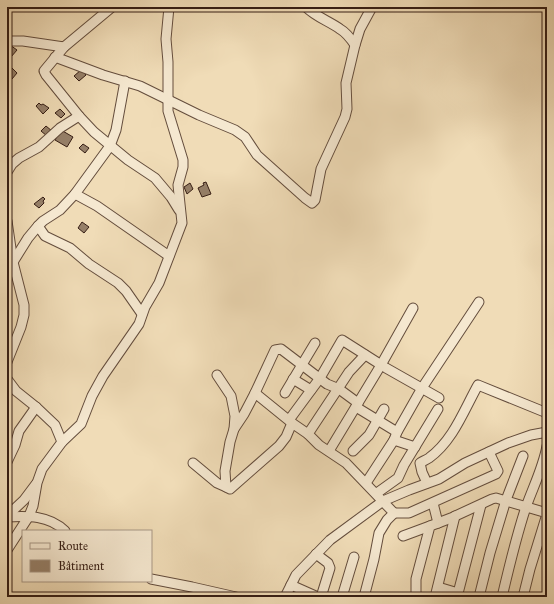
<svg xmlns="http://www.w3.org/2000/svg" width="554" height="604" font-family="'IM FELL Great Primer',serif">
<rect width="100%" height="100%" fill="#f0dcb7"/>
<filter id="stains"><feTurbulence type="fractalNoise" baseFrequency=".005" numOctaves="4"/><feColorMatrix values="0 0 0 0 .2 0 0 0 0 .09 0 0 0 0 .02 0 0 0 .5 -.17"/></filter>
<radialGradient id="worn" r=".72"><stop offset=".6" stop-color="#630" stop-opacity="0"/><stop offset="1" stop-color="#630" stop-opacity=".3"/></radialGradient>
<g fill="#968069" stroke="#351d14">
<path d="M10,45L17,50L11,57L7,53V49Z"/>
<path d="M12,68L17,73L12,79L7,75Z"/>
<path d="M81,70L86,75L79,81L74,76Z"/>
<path d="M39,103L41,105L43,104L49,108L43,114L36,106Z"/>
<path d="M60,109L65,114L61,118L55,113Z"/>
<path d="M46,126L52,131L47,136L41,131Z"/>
<path d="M61,130L73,137L67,147L55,140Z"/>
<path d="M83,144L89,148L85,153L79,148Z"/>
<path d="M206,182L211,194L202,197L198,188L204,185L203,183Z"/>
<path d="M190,183L193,189L187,194L184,187Z"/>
<path d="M43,197L45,199L43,201L44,203L39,208L34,204Z"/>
<path d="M82,222L89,227L84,233L78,228Z"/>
</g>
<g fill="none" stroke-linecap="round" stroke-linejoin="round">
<g stroke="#644d3d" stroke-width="11">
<g id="minor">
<path d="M306,7C316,17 329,21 340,29C347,33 351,39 355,45"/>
<path d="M7,41H23L64,47"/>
<path d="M55,57L103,75L140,86L199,115L235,130L245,137L257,155L305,198L312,203L315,200L321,169L345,117L347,109L346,83L355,45L360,29L372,7"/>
<path d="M79,116L94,132L128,160L155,178L171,197L179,210"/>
<path d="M7,172L12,164L19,158L39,147L60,128L79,116L46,75L44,71L64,47L112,7"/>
<path d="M75,194L97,206L169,256"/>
<path d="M7,221L13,262L24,305V315L21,327L7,362"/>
<path d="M38,226L45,236L70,248L89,264L118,283L126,291L142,314"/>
<path d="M13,262L28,238L38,226L43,221L60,210L75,194L110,146L116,130L125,81"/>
<path d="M217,375L231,396L235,416L234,429L230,442L225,471L226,487L230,489L279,446L286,437L292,423"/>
<path d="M7,379L16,391L36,407L55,425L62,442"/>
<path d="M293,379L311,390"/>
<path d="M255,393L275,350L281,349L327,384L339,389L358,403"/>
<path d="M285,393L315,343"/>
<path d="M356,407L397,432"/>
<path d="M289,420L320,378L342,340L386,368L439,398"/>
<path d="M234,429L244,414L255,393L292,423L308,434L319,445L346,463L394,513L387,520L379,533L374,559L364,597"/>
<path d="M308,434L349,372L365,355"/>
<path d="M394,440L415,447"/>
<path d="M329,451L381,365L413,308"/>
<path d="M353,451L369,435L384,409"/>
<path d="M7,462L15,445L19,431L36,407"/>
<path d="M193,463L217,483L226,487"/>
<path d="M366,483L394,440L397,432L422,388L479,302"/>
<path d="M427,483L422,472L420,463C423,461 426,460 429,458C453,441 464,410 478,385L547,413"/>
<path d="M377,493L398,478L404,465L438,409"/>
<path d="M394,513H409L496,474L498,471L489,452"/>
<path d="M7,516L24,500L36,484"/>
<path d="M7,517C28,516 49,515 65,531"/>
<path d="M438,523L451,518L492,499L496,498L547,513"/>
<path d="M403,536L430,526"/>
<path d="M7,550L29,516L33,506L37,483L42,469L62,442L81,424L92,396L103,376L139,324L145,307L159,283L182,223L178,185L183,167V160L168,111V62L166,39L169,7"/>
<path d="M316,554L328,563L330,568L321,597"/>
<path d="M151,579L192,587L236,597"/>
<path d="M291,585L318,597"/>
<path d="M438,587L458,593"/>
<path d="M285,597L296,575L330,540L383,501L409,490L439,479L465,463L508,443L531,435L547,432"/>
<path d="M342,597L354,557"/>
<path d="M416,597V579L430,526L438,523L433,503"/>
<path d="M435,597L455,516"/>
<path d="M457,597L481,505"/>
<path d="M479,597L490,553L506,500L523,456"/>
<path d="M502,597C509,567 516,537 526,507C533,487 543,468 547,446"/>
<path d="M523,597L530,569L547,514"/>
</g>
</g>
<use href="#minor" stroke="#f5e8d0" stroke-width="9"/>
</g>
<rect width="554" height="604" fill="none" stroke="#f0dcb7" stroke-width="24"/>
<rect x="8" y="8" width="538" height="588" fill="none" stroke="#351d14" stroke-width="2"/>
<rect x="12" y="12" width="530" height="580" fill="none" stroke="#351d14"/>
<rect x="22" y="530" width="130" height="52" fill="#f5e8d0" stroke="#a89785"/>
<rect x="30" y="543" width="20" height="6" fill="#f5e8d0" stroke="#a89785"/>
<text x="58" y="550" font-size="12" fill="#351d14">Route</text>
<rect x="30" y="560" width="20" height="12" fill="#968069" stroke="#a89785"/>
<text x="58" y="570" font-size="12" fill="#351d14">Bâtiment</text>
<rect width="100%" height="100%" filter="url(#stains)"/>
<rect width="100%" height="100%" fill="url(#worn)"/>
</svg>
